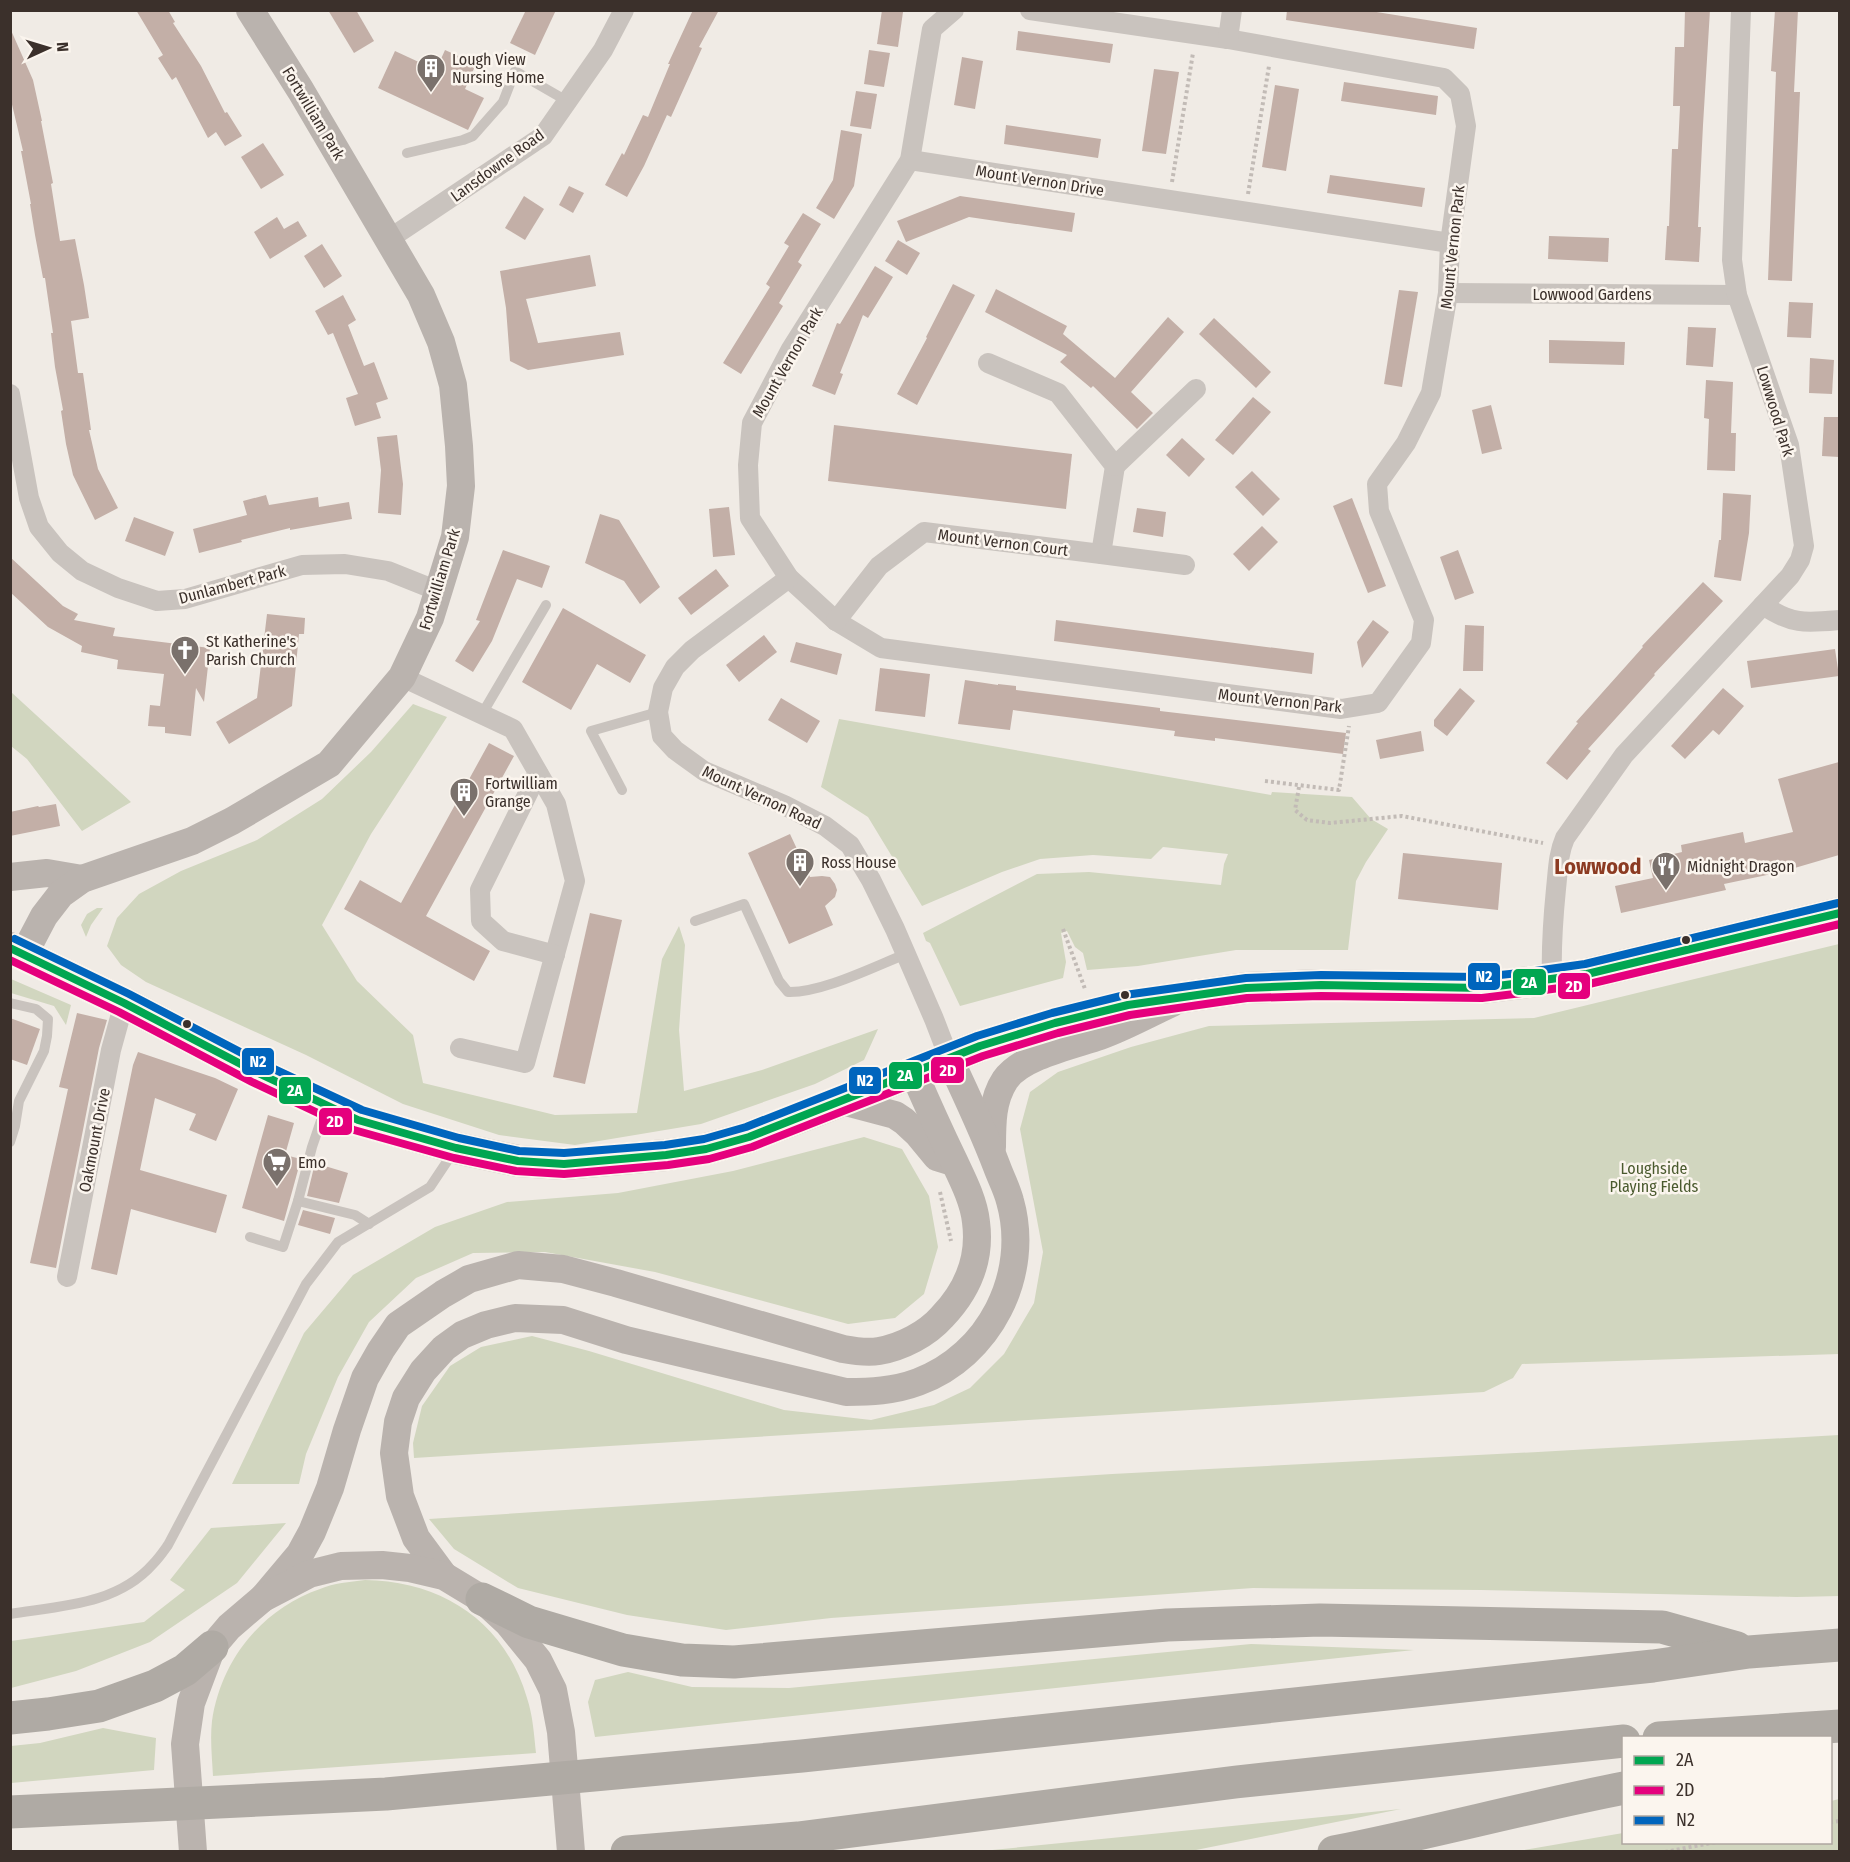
<svg xmlns="http://www.w3.org/2000/svg" width="1850" height="1862" font-family="'Fira Sans Condensed',sans-serif">
<rect width="100%" height="100%" fill="#f0ebe5"/>
<g fill="#d1d6bf">
<path d="M11,692L131,802L82,831L27,759L11,746Z"/>
<path d="M413,704L447,717L371,834L322,925L357,981L413,1035L423,1083L555,1115L637,1113L662,959L679,926L685,945L679,1030L684,1091L762,1070L878,1029L864,1060L815,1084L701,1124L575,1145L499,1135L403,1104L306,1055L146,982L121,965L107,946L117,918L139,894L181,871L257,840L322,799L371,752Z"/>
<path d="M839,719L1271,795L1272,792L1352,797L1371,819L1388,829L1366,862L1356,881L1348,950H1236L1138,966L1087,970L1083,953L1075,947L1067,931L1061,933L1066,962L1063,978L960,1006L930,943L926,941L923,933L1037,874L1089,872L1221,885L1224,864L1228,854L1163,847L1151,859L1093,855L1040,859L1002,872L922,906L868,817L821,787Z"/>
<path d="M97,908H103L91,925L86,937L81,925L87,914Z"/>
<path d="M1839,944V1354L1522,1364L1513,1378L1484,1392L414,1458L413,1443L422,1406L450,1366L481,1347L532,1336L589,1351L784,1410L871,1420L934,1405L970,1388L1004,1354L1034,1303L1043,1252L1020,1129L1030,1092L1058,1072L1131,1047L1209,1026L1534,1018Z"/>
<path d="M11,979L71,1005L66,1025L54,1006L11,993Z"/>
<path d="M864,1137L902,1149L929,1196L938,1247L924,1294L895,1318L848,1324L655,1272L545,1252L473,1253L416,1278L369,1322L338,1377L306,1454L299,1484H232L304,1333L353,1275L435,1227L507,1202L618,1193L733,1171Z"/>
<path d="M1839,1435V1596L1796,1597L1481,1590L1253,1588L831,1618L726,1630L627,1615L518,1588L454,1549L429,1519L1112,1474L1538,1452Z"/>
<path d="M286,1523L237,1583L150,1642L76,1671L11,1688V1641L144,1622L185,1590L170,1580L211,1528Z"/>
<path d="M365,1580C442,1581 505,1622 527,1698C533,1716 534,1735 536,1753L213,1776C212,1757 210,1739 212,1721C221,1660 262,1609 320,1589C334,1583 349,1582 365,1580Z"/>
<path d="M1251,1644L1414,1650L595,1737L588,1702L595,1680L628,1672L692,1687L789,1688Z"/>
<path d="M103,1728L156,1738L154,1770L11,1783V1746L40,1743Z"/>
<path d="M1839,1799V1851H1518L1623,1833L1624,1842H1830L1831,1801Z"/>
<path d="M1401,1809L1191,1851H982Z"/>
</g>
<g fill="#c3afa7">
<path d="M136,10H168L175,22L173,23L201,66L225,113L227,112L242,136L225,146L216,132L208,138L176,77L172,80L158,58L163,55Z"/>
<path d="M328,10H356L374,41L354,53Z"/>
<path d="M526,10H556L535,55L510,43Z"/>
<path d="M693,10H719L699,47L702,48L671,117L667,115L644,166L627,197L605,185L622,153L624,155L643,115L648,117L670,64H668Z"/>
<path d="M882,10L903,12L898,47L877,44Z"/>
<path d="M1287,10H1364L1477,28L1474,49L1286,20Z"/>
<path d="M1685,10H1710L1703,125L1698,227H1701L1699,262L1665,260L1667,226H1669L1672,149H1678L1680,106H1673L1675,47H1684Z"/>
<path d="M1775,10H1798L1794,92H1800L1792,281L1768,280L1776,72L1771,71Z"/>
<path d="M10,28L33,80L42,121H41L53,183L51,184L60,241L75,239L84,285L89,318L71,321L78,373H83L91,430H89L98,469L118,508L95,520L73,475L66,444L61,411L63,410L55,367L51,333H53L45,278H43L35,235L30,204H31L21,151H23L10,96Z"/>
<path d="M1018,31L1113,44L1110,63L1016,50Z"/>
<path d="M445,50L476,64L465,89L484,98L468,130L378,88L395,51L436,70Z"/>
<path d="M869,50L890,53L884,87L864,84Z"/>
<path d="M962,57L983,61L975,109L954,105Z"/>
<path d="M1154,69L1179,72L1166,154L1142,151Z"/>
<path d="M1344,82L1438,96L1436,115L1341,101Z"/>
<path d="M1275,85L1299,89L1286,171L1262,167Z"/>
<path d="M856,91L877,94L871,129L850,126Z"/>
<path d="M1006,125L1101,139L1098,158L1004,144Z"/>
<path d="M841,130L862,134L854,186L834,219L816,208L833,180Z"/>
<path d="M263,143L284,175L261,189L241,157Z"/>
<path d="M1330,175L1425,188L1422,207L1327,193Z"/>
<path d="M569,186L584,193L573,213L559,205Z"/>
<path d="M524,196L544,209L525,240L505,228Z"/>
<path d="M960,196L1075,213L1072,232L969,217L906,242L897,221Z"/>
<path d="M803,213L821,224L798,262L802,265L779,303L783,306L741,374L723,363L770,287L766,284L789,246L784,243Z"/>
<path d="M277,217L284,229L298,221L307,236L270,259L254,232Z"/>
<path d="M1549,236L1609,238L1608,262L1548,259Z"/>
<path d="M898,240L920,253L907,275L885,261Z"/>
<path d="M322,244L342,276L324,288L304,256Z"/>
<path d="M590,255L596,286L526,299L538,343L620,332L624,355L528,370L510,361L506,308L500,271Z"/>
<path d="M875,266L893,277L868,318L863,315L840,373L843,374L835,395L812,386L837,323L840,324Z"/>
<path d="M953,284L975,295L917,405L897,394L927,338L926,337Z"/>
<path d="M996,289L1067,326L1063,334L1115,378L1168,317L1184,332L1131,392L1153,413L1137,429L1093,386L1091,388L1060,362L1067,355L985,312Z"/>
<path d="M1399,290L1418,292L1402,387L1384,384Z"/>
<path d="M343,295L356,320L348,325L364,366L374,362L388,399L376,403L381,418L355,426L346,398L358,394L333,333L328,335L315,311Z"/>
<path d="M1789,302L1813,303L1811,338L1787,337Z"/>
<path d="M1214,318L1271,372L1256,388L1199,334Z"/>
<path d="M1688,327L1716,328L1713,367L1686,365Z"/>
<path d="M1549,340L1625,342L1624,365L1549,363Z"/>
<path d="M1810,358L1834,360L1832,394L1809,393Z"/>
<path d="M1706,380L1733,382L1731,433H1736L1735,471L1707,470L1709,419L1704,418Z"/>
<path d="M1253,397L1271,412L1233,455L1215,440Z"/>
<path d="M1491,405L1502,449L1482,454L1472,410Z"/>
<path d="M1824,417H1839V457L1822,456Z"/>
<path d="M834,425L1072,454L1066,509L828,481Z"/>
<path d="M397,435L403,484L401,515L378,513L381,470L377,437Z"/>
<path d="M1182,438L1205,459L1189,477L1166,455Z"/>
<path d="M1252,471L1280,499L1263,516L1235,487Z"/>
<path d="M1723,493L1751,495L1749,533L1741,581L1714,577L1719,540H1721Z"/>
<path d="M266,495L269,505L318,497L319,507L349,502L352,519L290,530V528L241,540L242,542L199,553L193,529L247,515L243,501Z"/>
<path d="M1352,498L1386,586L1368,593L1333,506Z"/>
<path d="M729,507L735,555L713,557L709,509Z"/>
<path d="M1137,508L1166,512L1163,537L1133,532Z"/>
<path d="M600,514L619,520L660,587L640,604L624,581L585,563Z"/>
<path d="M134,517L174,532L165,556L125,541Z"/>
<path d="M1262,526L1278,542L1249,571L1233,554Z"/>
<path d="M503,550L550,566L542,588L517,579L492,641L473,672L455,661L480,621L476,620Z"/>
<path d="M1458,550L1474,593L1455,600L1440,557Z"/>
<path d="M10,557L63,606L78,614L74,620L115,628L113,636L210,648L204,702L196,688L191,736L165,733V727L148,726L150,705L160,706L164,674L117,669L118,660L81,652L82,646L48,627L10,592Z"/>
<path d="M716,569L729,586L691,615L678,598Z"/>
<path d="M1703,582L1723,601L1654,674L1655,675L1588,749L1591,751L1567,780L1546,763L1578,723L1576,722L1643,647L1642,646Z"/>
<path d="M563,608L646,655L630,683L597,664L571,710L522,682Z"/>
<path d="M267,614L305,618L304,634H299L292,706L229,744L216,722L257,698Z"/>
<path d="M1056,620L1314,653L1312,674L1054,641Z"/>
<path d="M1373,620L1389,632L1362,668L1357,642Z"/>
<path d="M1465,625L1484,626L1483,671H1463Z"/>
<path d="M764,635L777,652L739,682L726,665Z"/>
<path d="M796,642L842,654L837,675L790,662Z"/>
<path d="M1835,649L1839,676L1751,688L1747,661Z"/>
<path d="M880,668L930,674L925,717L875,711Z"/>
<path d="M965,680L998,685V684L1016,686V690L1160,708V711L1346,733L1343,754L1215,738V741L1174,736L1175,731L1013,710L1010,730L958,724Z"/>
<path d="M1460,688L1475,701L1447,736L1434,726V720Z"/>
<path d="M1723,688L1744,706L1719,735L1713,730L1685,759L1671,746Z"/>
<path d="M781,698L820,721L807,743L768,720Z"/>
<path d="M1421,731L1424,751L1380,759L1376,740Z"/>
<path d="M489,743L514,756L426,916L490,951L474,981L344,909L360,880L401,903Z"/>
<path d="M1839,762V855L1781,872L1724,884L1726,890L1621,913L1615,886L1653,878L1649,860L1682,852L1681,845L1743,832L1745,843L1793,832L1778,779Z"/>
<path d="M56,804L60,826L10,836V812L38,806L39,807Z"/>
<path d="M790,834L810,877L822,876L830,877L835,884L837,890L835,897L825,906L833,925L789,944L748,853Z"/>
<path d="M1403,853L1502,863L1498,910L1398,899Z"/>
<path d="M590,913L622,920L585,1084L553,1077Z"/>
<path d="M77,1013L107,1020L99,1048L56,1268L30,1263L68,1089L59,1087Z"/>
<path d="M10,1018L40,1029L27,1065L10,1059Z"/>
<path d="M138,1052L215,1078L238,1089L216,1141L189,1130L196,1114L155,1098L140,1170L227,1195L216,1233L131,1209L117,1275L91,1269L133,1065Z"/>
<path d="M268,1115L294,1123L285,1155L301,1159L284,1221L242,1208Z"/>
<path d="M315,1163L348,1173L339,1203L307,1196Z"/>
<path d="M303,1210L335,1218L330,1234L298,1225Z"/>
</g>
<g fill="none" stroke-linecap="round" stroke-linejoin="round">
<g stroke="#c2bbb6" stroke-width="4" stroke-dasharray="3 3" stroke-linecap="butt">
<path d="M1172,182L1193,53"/>
<path d="M1248,194L1269,66"/>
<path d="M1265,781L1339,790L1349,726"/>
<path d="M1299,787L1295,810L1307,820L1330,823L1402,816L1543,843"/>
<path d="M1063,929L1085,989"/>
<path d="M940,1192L951,1241"/>
<path d="M1830,1822L1840,1821"/>
<path d="M1665,1852L1716,1842"/>
</g>
<g stroke="#c9c3be" stroke-width="10">
<path d="M407,153L463,140L473,136L503,102L515,71L567,101"/>
<path d="M482,714L546,605"/>
<path d="M622,790L591,731L658,712"/>
<path d="M695,921L744,904L779,981L788,992C822,993 873,967 906,954"/>
<path d="M10,1003L36,1009L48,1019L47,1036L44,1051L19,1101L15,1126L10,1142"/>
<path d="M325,1109L312,1147L298,1201L355,1215L369,1224"/>
<path d="M250,1237L283,1247L298,1201"/>
<path d="M10,1614C60,1606 117,1605 153,1564C159,1558 163,1552 168,1545L306,1284L338,1242L430,1187L454,1151"/>
</g>
<g stroke="#c9c3be" stroke-width="20">
<path d="M954,10L932,29L910,160L791,349L752,423L748,465L750,518L789,578L836,621L881,648L1341,709L1378,703L1421,643L1424,620L1379,511L1377,484L1406,443L1431,393L1448,293L1450,243L1466,126L1460,94L1444,78L1228,39L1030,10"/>
<path d="M1228,39L1232,10"/>
<path d="M910,160L1450,243"/>
<path d="M389,239L543,136L603,50L624,10"/>
<path d="M1448,293L1737,295"/>
<path d="M988,363L1058,393L1115,466L1101,554L1185,565"/>
<path d="M10,394L29,498L39,527L60,553L82,571L118,588L157,601L185,599L302,565L345,564L388,571L438,591"/>
<path d="M1115,466L1196,389"/>
<path d="M789,578L692,650L675,667L663,688L658,712L662,736L675,750L704,771L784,805L825,826L850,845L871,880L895,929L934,1019L949,1058"/>
<path d="M1763,605C1792,625 1806,623 1840,620"/>
<path d="M836,621L879,566L924,532L1101,554"/>
<path d="M402,677L513,729L556,804L575,881L525,1063L460,1048"/>
<path d="M538,773L480,890L481,921L503,941L555,955"/>
<path d="M1552,979C1551,949 1553,919 1556,889C1558,871 1558,854 1565,838L1624,755L1790,576L1800,560L1804,546L1789,445L1737,295L1732,260L1741,10"/>
<path d="M67,1277L111,1050L124,1003"/>
</g>
<g stroke="#bab3ae" stroke-width="28">
<path d="M10,877L47,873L82,879"/>
<path d="M24,954L44,916L61,894L82,879L192,841L232,821L329,764L402,677L430,618L455,537L461,486L459,446L453,385L441,342L421,295L301,91L250,10"/>
<path d="M842,1101L895,1115L904,1121L918,1134L937,1157L950,1161"/>
<path d="M992,1147C992,1123 992,1100 1005,1080C1021,1056 1074,1045 1100,1036C1125,1027 1148,1014 1172,1003"/>
<path d="M444,1576L416,1538L400,1496L394,1453L398,1422L406,1398L423,1371L444,1348L462,1335L486,1325L515,1318L563,1320L626,1340L846,1392C870,1392 894,1391 918,1382C989,1356 1031,1275 1010,1201C1007,1189 1001,1178 997,1167C983,1130 966,1094 949,1058"/>
<path d="M263,1598L300,1554L312,1532L330,1488L347,1430L365,1378L381,1350L398,1325L443,1294L469,1279L518,1265L563,1269L616,1283L843,1349C854,1351 867,1353 879,1351C902,1347 927,1334 942,1317C967,1291 981,1260 976,1222C974,1201 962,1178 953,1159C939,1130 926,1101 913,1071"/>
<path d="M193,1852L185,1744L191,1703L212,1647L229,1627L263,1598L309,1574L341,1566L382,1565L410,1568L444,1576L482,1599L508,1623L538,1660L553,1690L561,1732L571,1852"/>
</g>
<path stroke="#b8b1ad" stroke-width="32" d="M10,948L124,1003L256,1072L358,1120L456,1148L518,1161L564,1164L666,1155L706,1149L749,1137L798,1118L980,1046L1055,1023L1128,1005L1246,988L1321,985L1482,988L1529,982L1587,974L1840,913"/>
<g stroke="#afaaa4" stroke-width="33">
<path d="M482,1599L529,1622L623,1650L682,1660L734,1662L1167,1625L1320,1620L1662,1627L1737,1648"/>
<path d="M10,1718L48,1714L99,1706L155,1686L185,1670L212,1647"/>
<path d="M1659,1738L1840,1726"/>
<path d="M10,1812L386,1794L802,1756L1653,1666L1749,1652L1840,1645"/>
<path d="M627,1852L798,1838L1236,1782L1624,1741"/>
<path d="M1334,1852C1431,1833 1527,1807 1624,1788"/>
</g>
<g stroke="#fbf5ee" stroke-width="12">
<path id="bus-1" d="M10,948L124,1003L256,1072L358,1120L456,1148L518,1161L564,1164L666,1155L706,1149L749,1137L980,1046L1055,1023L1128,1005L1246,988L1321,985L1482,988L1529,982L1587,974L1840,913"/>
</g>
<g stroke="#fbf5ee" stroke-width="12">
<path id="bus-2" d="M10,960L119,1012L252,1082L354,1130L454,1158L516,1171L564,1174L668,1165L709,1159L752,1147L983,1056L1058,1033L1130,1015L1247,998L1321,996L1482,998L1530,992L1589,984L1840,924"/>
</g>
<g stroke="#fbf5ee" stroke-width="12">
<path id="bus-3" d="M15,939L129,994L261,1063L362,1110L459,1138L519,1151L564,1153L665,1145L704,1139L746,1127L977,1036L1052,1013L1125,995L1246,978L1321,975L1481,977L1528,972L1585,964L1838,903"/>
</g>
<use href="#bus-1" stroke="#00a651" stroke-width="8"/>
<use href="#bus-2" stroke="#e5007d" stroke-width="8"/>
<use href="#bus-3" stroke="#0065bd" stroke-width="8"/>
</g>
<defs>
<g id="building-pin" transform="scale(1.5)"><path d="M0 17L-7.5 6A9.5 9.5 0 1 1 7.5 6Z" fill="#7a716c" stroke="#fbf5ee"/><path d="M-4-6H4V6H1V3H-1V6H-4ZM-2.5-4.3h1.7v1.8h-1.7ZM.8-4.3h1.7v1.8H.8ZM-2.5-1h1.7V.8h-1.7ZM.8-1h1.7V.8H.8Z" fill="#fff"/></g>
<g id="church-pin" transform="scale(1.5)"><path d="M0 17L-7.5 6A9.5 9.5 0 1 1 7.5 6Z" fill="#7a716c" stroke="#fbf5ee"/><path d="M-1.2-6h2.4v3.5h3.3v2.4h-3.3V6h-2.4V-.1h-3.3v-2.4h3.3Z" fill="#fff"/></g>
<g id="restaurant-pin" transform="scale(1.5)"><path d="M0 17L-7.5 6A9.5 9.5 0 1 1 7.5 6Z" fill="#7a716c" stroke="#fbf5ee"/><path d="M-5-6h1v4h1v-4h1v4h1v-4h1v5L-1.5 .5V6h-2V.5L-5-1ZM5-6V6H3V1.5H1.5Q1.5-4 5-6Z" fill="#fff"/></g>
<g id="supermarket-pin" transform="scale(1.5)"><path d="M0 17L-7.5 6A9.5 9.5 0 1 1 7.5 6Z" fill="#7a716c" stroke="#fbf5ee"/><path d="M-6-5.5h2.5l.6 2H6L4.5 2H-2.5L-4.4-4H-6ZM-1.5 3.2a1.3 1.3 0 1 0 .1 0ZM3 3.2a1.3 1.3 0 1 0 .1 0Z" fill="#fff"/></g>
</defs>
<g fill-rule="evenodd">
<use href="#building-pin" x="431" y="68"/>
<use href="#church-pin" x="185" y="650"/>
<use href="#building-pin" x="464" y="792"/>
<use href="#building-pin" x="800" y="862"/>
<use href="#restaurant-pin" x="1666" y="866"/>
<use href="#supermarket-pin" x="277" y="1162"/>
</g>
<g fill="#3b302b" stroke="#fbf5ee" stroke-width="2">
<circle cx="1686" cy="940" r="5"/>
<circle cx="1125" cy="995" r="5"/>
<circle cx="187" cy="1024" r="5"/>
</g>
<g text-anchor="middle" stroke-width="5" stroke-linejoin="round" paint-order="stroke">
<g font-size="16" fill="#3b302b" stroke="#fbf5ee" text-anchor="start">
<text x="452" y="65">Lough View<tspan x="452" dy="18">Nursing Home</tspan></text>
<text x="206" y="647">St Katherine's<tspan x="206" dy="18">Parish Church</tspan></text>
<text x="485" y="789">Fortwilliam<tspan x="485" dy="18">Grange</tspan></text>
<text x="821" y="868">Ross House</text>
<text x="1687" y="872">Midnight Dragon</text>
<text x="298" y="1168">Emo</text>
</g>
<g font-size="16" fill="#3b302b" stroke="#fbf5ee">
<text transform="translate(314 113) rotate(59)" y="6">Fortwilliam Park</text>
<text transform="translate(497 165) rotate(-36)" y="6">Lansdowne Road</text>
<text transform="translate(1040 180) rotate(9)" y="6">Mount Vernon Drive</text>
<text transform="translate(1452 247) rotate(-84)" y="6">Mount Vernon Park</text>
<text x="1592" y="300">Lowwood Gardens</text>
<text transform="translate(787 362) rotate(-60)" y="6">Mount Vernon Park</text>
<text transform="translate(1776 411) rotate(73)" y="6">Lowwood Park</text>
<text transform="translate(1003 542) rotate(7)" y="6">Mount Vernon Court</text>
<text transform="translate(439 579) rotate(-73)" y="6">Fortwilliam Park</text>
<text transform="translate(232 584) rotate(-15)" y="6">Dunlambert Park</text>
<text transform="translate(1280 700) rotate(6)" y="6">Mount Vernon Park</text>
<text transform="translate(762 797) rotate(25)" y="6">Mount Vernon Road</text>
<text transform="translate(94 1140) rotate(-79)" y="6">Oakmount Drive</text>
</g>
<g font-size="16" fill="#4a5a2e" stroke="#fbf5ee">
<text x="1654" y="1174">Loughside<tspan x="1654" dy="18">Playing Fields</tspan></text>
</g>
<g font-size="22" font-weight="bold" fill="#8c3b22" stroke="#fbf5ee">
<text x="1598" y="874">Lowwood</text>
</g>
</g>
<g stroke="#fbf5ee" stroke-width="2">
<rect x="1467" y="962" width="34" height="29" rx="6" fill="#0065bd"/>
<rect x="1512" y="968" width="35" height="28" rx="6" fill="#00a651"/>
<rect x="1557" y="972" width="34" height="28" rx="6" fill="#e5007d"/>
<rect x="241" y="1047" width="34" height="29" rx="6" fill="#0065bd"/>
<rect x="930" y="1056" width="35" height="28" rx="6" fill="#e5007d"/>
<rect x="888" y="1061" width="35" height="29" rx="6" fill="#00a651"/>
<rect x="848" y="1066" width="34" height="29" rx="6" fill="#0065bd"/>
<rect x="278" y="1076" width="34" height="29" rx="6" fill="#00a651"/>
<rect x="318" y="1107" width="35" height="29" rx="6" fill="#e5007d"/>
</g>
<g font-size="16" text-anchor="middle" font-weight="bold" fill="#fff">
<text x="1484" y="982">N2</text>
<text x="1529" y="988">2A</text>
<text x="1574" y="992">2D</text>
<text x="258" y="1067">N2</text>
<text x="948" y="1076">2D</text>
<text x="905" y="1081">2A</text>
<text x="865" y="1086">N2</text>
<text x="295" y="1096">2A</text>
<text x="335" y="1127">2D</text>
</g>
<rect width="1850" height="1862" fill="none" stroke="#3b302b" stroke-width="24"/>
<rect x="1622" y="1736" width="210" height="108" fill="#fbf5ee" stroke="#aea6a0" stroke-width="1.5"/>
<rect x="1634" y="1756" width="30" height="9" fill="#00a651" stroke="#aea6a0" stroke-width="1.5"/>
<text x="1676" y="1766" font-size="18" fill="#3b302b">2A</text>
<rect x="1634" y="1786" width="30" height="9" fill="#e5007d" stroke="#aea6a0" stroke-width="1.5"/>
<text x="1676" y="1796" font-size="18" fill="#3b302b">2D</text>
<rect x="1634" y="1816" width="30" height="9" fill="#0065bd" stroke="#aea6a0" stroke-width="1.5"/>
<text x="1676" y="1826" font-size="18" fill="#3b302b">N2</text>
<g transform="translate(48 48) rotate(86)" stroke="#fbf5ee" stroke-width="4.5" paint-order="stroke">
<path d="M0-4.5L10 22L0 15L-10 22Z" fill="#3b302b"/>
<text y="-9" font-size="16" font-weight="bold" text-anchor="middle" fill="#3b302b">N</text>
</g>
</svg>
